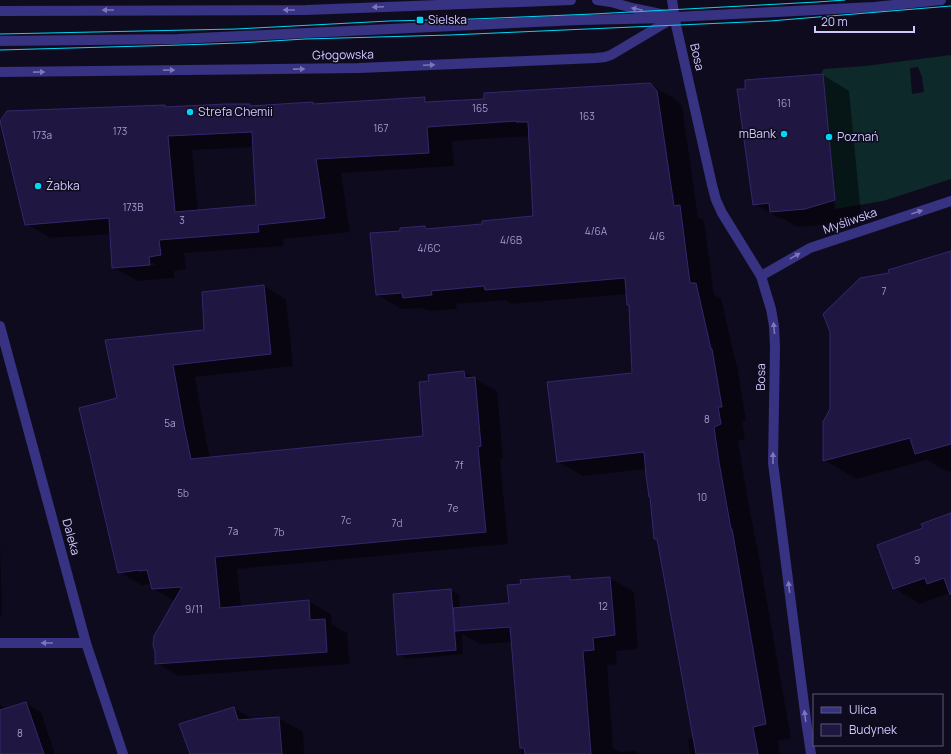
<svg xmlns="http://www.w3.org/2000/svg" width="951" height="754" font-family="Manrope,sans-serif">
<rect width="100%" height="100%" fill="#0f0b1f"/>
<path fill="#0d2929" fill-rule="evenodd" d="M951,55V179L883,201L835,209L822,71L824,69L865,66ZM918,67L922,77L924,92L912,94L910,68Z"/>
<g fill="#0007" fill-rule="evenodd">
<path d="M823,75L849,91L861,215L832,224L797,227L784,219H781L754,204Z"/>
<path d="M649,84L675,99L682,106L698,217L704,221L714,295L721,298L736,364L737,365L746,421H742L745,439L738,441L744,477L756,544L757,545L791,738L778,741L780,754H690L688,739L694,737L659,540L655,538L651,497L646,469L583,476L558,462L633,374L630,305H628L627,294L511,304L505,300L456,304L457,309L429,311L422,308L402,309L377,295L401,232L425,227L430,229L483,225L534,217L530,136L452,141L454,166L341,173L350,232L283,239V246L184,253L186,269L174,271V278L138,281L113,267L111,234L51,238L26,224L164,106L168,108L250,105L253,107L313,103L316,105L424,98L433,103L485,99ZM254,147L257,206L198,211L192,150ZM155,263V265L136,267V265Z"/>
<path d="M951,252V471L948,472L927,460L856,479L824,460L890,274Z"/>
<path d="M264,286L286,299L293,366L195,377L206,440L210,458L424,437L430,382L464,372L497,391L503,459H500L508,544L237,569L241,607L308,601L331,614L332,624L347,633L350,664L179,676L156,663L175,601L153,589L152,584L141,585L119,572L118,399Z"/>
<path d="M951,514V597L947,594L920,604L894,588Z"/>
<path d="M0,539L2,615H0Z"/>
<path d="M569,577L576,580L610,578L634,592L638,649L616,651L617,664L607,665L613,748L621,752L635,751L640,754H522L513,642L480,644L462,634L463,654L406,659L398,654L394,595L451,590L459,595L460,609L510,604L522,584Z"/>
<path d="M26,703L41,712L55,754H0V705L7,709Z"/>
<path d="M234,708L255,720L279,718L303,732L304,754H191Z"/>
</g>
<g fill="#1f1641" stroke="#36266f" fill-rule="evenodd">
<path d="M823,74L835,200L805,209L770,212L769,203L753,205L737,89H745V80Z"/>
<path d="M650,83L657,91L674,206L680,205L690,283H696L711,349H712L722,407H718L721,424L714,427L719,462L731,529H732L766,724L753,727L758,754H696L657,539H654L650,497H649L646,475L644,452L557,462L547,382L632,373L629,305H627L625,278L485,290L484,286L431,291L432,295L403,298L402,293L376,295L370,233L400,231V228L425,226L426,229L482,224V221L533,216L528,122H516V121L427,127L429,153L316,159L325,218L258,225L259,232L159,240L161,255L149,257L150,265L112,268L109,218L25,225L0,121L7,111L165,105V107L226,104H250V106L313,102V104L425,97V102L484,99V93ZM252,132L256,205L175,212L168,136Z"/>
<path d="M951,251V444L915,454L910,438L823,461V422L830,409V332L823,314L860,278L889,273L888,270Z"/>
<path d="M264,285L271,354L173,365L184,426L191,459L423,436L419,382L429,381L428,375L464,371L465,378L475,377L481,446L478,447L486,532L215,557L220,608L309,600L310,620L325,619L327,652L155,664V652L153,645L154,636L182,587L152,589L147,570L139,571V570L118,573L79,408L117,398L105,340L204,330L202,292Z"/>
<path d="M951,513V594L950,595L944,578L927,584L925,578L893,589L877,545L923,528L921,524Z"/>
<path d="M570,576V580L610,577L615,635L593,638L594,650L583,651L591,754H525L524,748H520L510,627L455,631L453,608L509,603L507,585L521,584L520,580Z"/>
<path d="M451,589L456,650L397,655L393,594Z"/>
<path d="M26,702L44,754H0V710Z"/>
<path d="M234,707L238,720L279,717L282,754H190L179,724Z"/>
</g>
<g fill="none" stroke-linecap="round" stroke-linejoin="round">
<path stroke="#373281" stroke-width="10" d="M0,41L178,39L579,20L670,18"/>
<g stroke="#373281" stroke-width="10">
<path d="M672,0L676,25L712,185L716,200L722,213L761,276L771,309L774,326L775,347L773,463L806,720L811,754"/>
<path d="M761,276L810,248L951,201"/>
<path d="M0,326L86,643L123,754"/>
<path d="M0,643H86"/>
</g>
<g stroke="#373281" stroke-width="10">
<path d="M597,0L611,2L632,8L675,17L874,7L941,0"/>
<path d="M0,11L306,10L571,0"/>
<path d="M0,72L359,68L596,58L605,57L611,55L675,17"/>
</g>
<g stroke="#00d6f4" stroke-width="1">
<path d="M0,34L236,29L389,21L473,19L593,14L817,2L845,0"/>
<path d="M0,50L180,45L239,43L305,39L450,35L770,21L951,6"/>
</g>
</g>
<defs><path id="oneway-solid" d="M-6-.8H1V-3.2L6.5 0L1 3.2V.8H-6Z"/></defs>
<g fill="#7c76ba">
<use href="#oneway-solid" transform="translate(378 7) rotate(178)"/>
<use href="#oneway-solid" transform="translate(637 9) rotate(-168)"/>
<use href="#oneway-solid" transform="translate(108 10) rotate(-180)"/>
<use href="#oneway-solid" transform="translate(289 10) rotate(180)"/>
<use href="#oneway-solid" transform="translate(429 65) rotate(-2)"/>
<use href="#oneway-solid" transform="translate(299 69) rotate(-1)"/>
<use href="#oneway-solid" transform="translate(169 70) rotate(-1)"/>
<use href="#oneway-solid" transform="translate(39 72) rotate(-1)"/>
<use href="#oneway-solid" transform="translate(917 212) rotate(-19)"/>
<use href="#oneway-solid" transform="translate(795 256) rotate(-29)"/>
<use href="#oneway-solid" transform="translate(774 328) rotate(-95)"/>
<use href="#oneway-solid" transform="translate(773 458) rotate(-90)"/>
<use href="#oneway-solid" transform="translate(789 587) rotate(-97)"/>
<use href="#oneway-solid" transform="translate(47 643) rotate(180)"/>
<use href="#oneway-solid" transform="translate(805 716) rotate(-98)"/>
</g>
<g fill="#00d6f4" stroke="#0f0b1f" stroke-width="1.5">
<rect x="416" y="16" width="8" height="8" rx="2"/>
<circle cx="190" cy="112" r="4"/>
<circle cx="784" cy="134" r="4"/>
<circle cx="829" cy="137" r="4"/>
<circle cx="38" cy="186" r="4"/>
</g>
<g text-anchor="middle" stroke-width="3" stroke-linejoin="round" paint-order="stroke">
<g font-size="10" fill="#a49cd0">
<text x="784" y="107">161</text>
<text x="480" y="112">165</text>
<text x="587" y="120">163</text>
<text x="381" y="132">167</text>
<text x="120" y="135">173</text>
<text x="42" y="139">173a</text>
<text x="133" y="211">173B</text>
<text x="182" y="224">3</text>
<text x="596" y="235">4/6A</text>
<text x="657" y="240">4/6</text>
<text x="511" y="244">4/6B</text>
<text x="429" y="252">4/6C</text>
<text x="884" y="295">7</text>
<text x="707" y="423">8</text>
<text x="170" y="427">5a</text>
<text x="459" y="469">7f</text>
<text x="183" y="497">5b</text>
<text x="702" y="501">10</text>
<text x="453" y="512">7e</text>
<text x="346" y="524">7c</text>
<text x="397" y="527">7d</text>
<text x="233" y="535">7a</text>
<text x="279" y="536">7b</text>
<text x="917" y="564">9</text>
<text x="603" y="610">12</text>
<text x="194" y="613">9/11</text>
<text x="20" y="737">8</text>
</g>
<g font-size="12" fill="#d0c9ff" stroke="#0f0b1f" text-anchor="start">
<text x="428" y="24">Sielska</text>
<text x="198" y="116">Strefa Chemii</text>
<text x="776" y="138" text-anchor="end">mBank</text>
<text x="837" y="141">Poznań</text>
<text x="46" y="190">Żabka</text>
</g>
<g font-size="12" fill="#d0c9ff" stroke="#0f0b1f">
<text transform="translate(343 55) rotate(-1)" y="4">Głogowska</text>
<text transform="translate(697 57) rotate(77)" y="4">Bosa</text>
<text transform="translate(850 221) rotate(-19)" y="4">Myśliwska</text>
<text transform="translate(761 377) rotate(-89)" y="4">Bosa</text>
<text transform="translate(71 537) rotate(75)" y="4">Daleka</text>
</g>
</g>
<rect x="813" y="694" width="130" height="52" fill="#0f0b1f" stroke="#5c5779"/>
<rect x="821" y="707" width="20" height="6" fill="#373281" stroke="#5c5779"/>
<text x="849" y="714" font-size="12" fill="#d0c9ff">Ulica</text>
<rect x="821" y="724" width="20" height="12" fill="#1f1641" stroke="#5c5779"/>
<text x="849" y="734" font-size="12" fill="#d0c9ff">Budynek</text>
<path d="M815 26v6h99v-6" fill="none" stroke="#d0c9ff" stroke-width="2"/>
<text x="821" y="26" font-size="12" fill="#d0c9ff" stroke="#0f0b1f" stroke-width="3" paint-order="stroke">20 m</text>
</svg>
